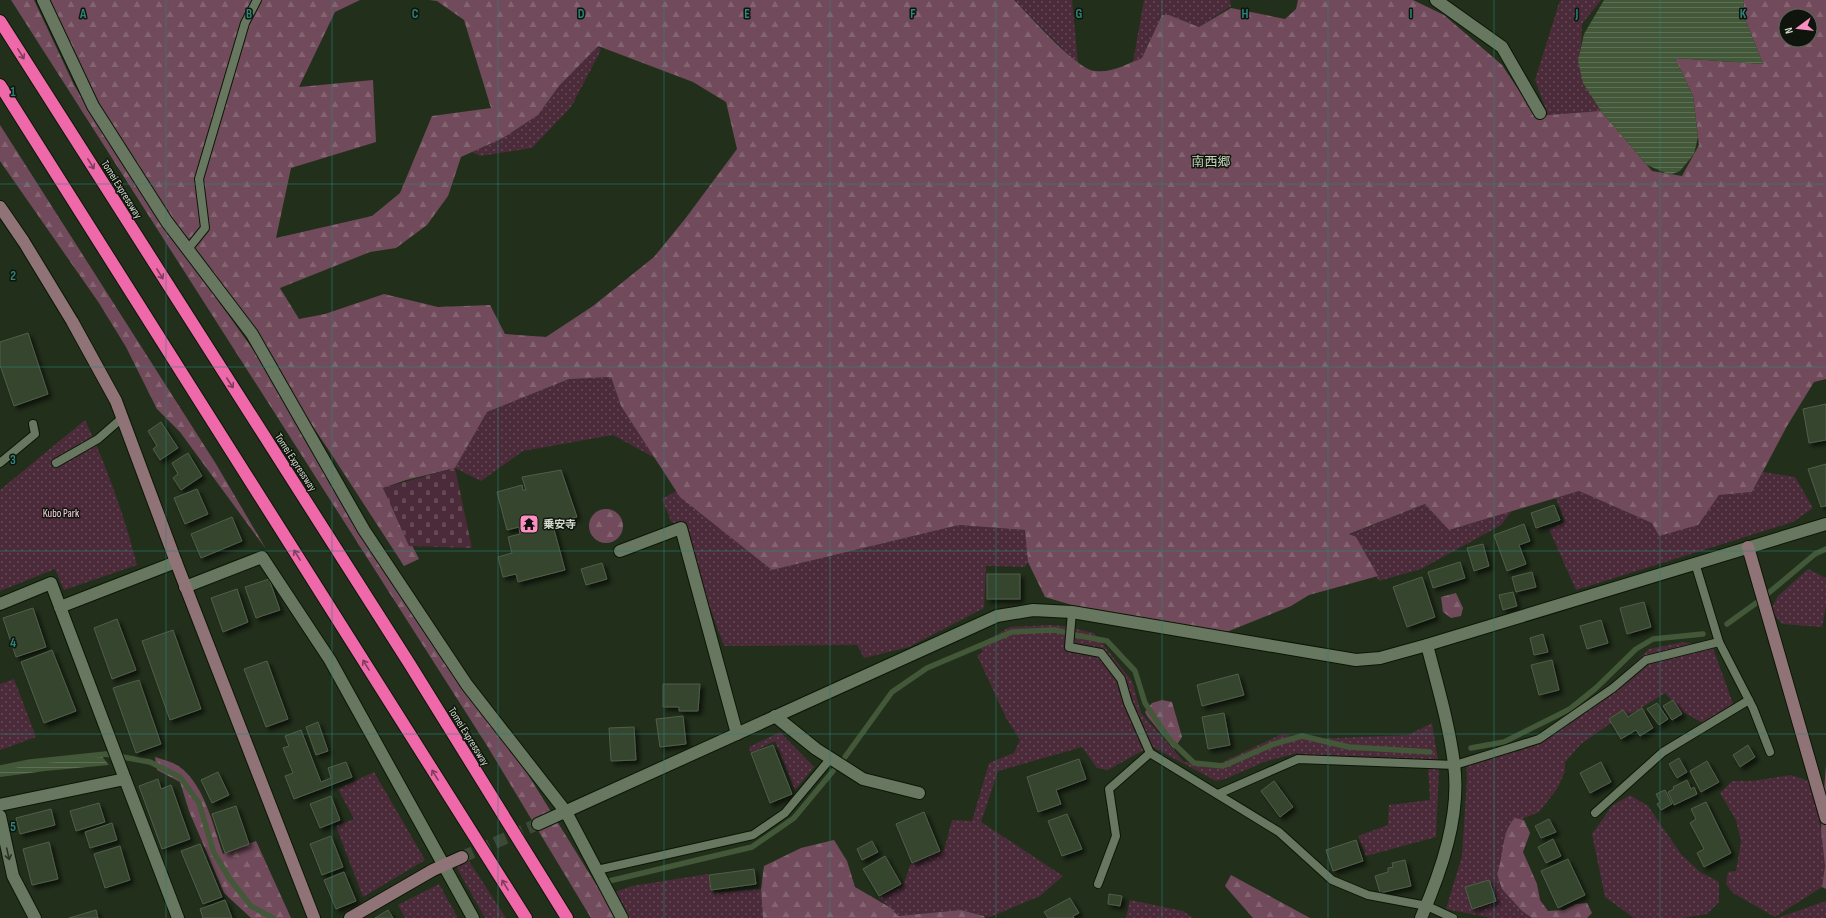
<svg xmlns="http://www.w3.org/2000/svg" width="1826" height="918" font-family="'Sofia Sans Condensed','Noto Sans JP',sans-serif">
<defs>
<pattern id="grass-dots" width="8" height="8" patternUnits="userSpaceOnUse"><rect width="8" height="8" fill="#4b2b39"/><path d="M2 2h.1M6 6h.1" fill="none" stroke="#644954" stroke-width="1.8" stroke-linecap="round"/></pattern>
<pattern id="forest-firs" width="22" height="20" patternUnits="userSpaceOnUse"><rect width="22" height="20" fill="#714b5b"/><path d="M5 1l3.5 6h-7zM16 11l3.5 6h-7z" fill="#846471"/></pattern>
<pattern id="cemetery-stones" width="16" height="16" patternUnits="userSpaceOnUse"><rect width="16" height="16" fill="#4b2b39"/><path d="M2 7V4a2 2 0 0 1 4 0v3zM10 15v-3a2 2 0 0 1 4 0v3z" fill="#644954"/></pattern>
<pattern id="water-rules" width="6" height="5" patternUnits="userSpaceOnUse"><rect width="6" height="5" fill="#435838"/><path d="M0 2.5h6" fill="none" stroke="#5d6f54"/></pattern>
<filter id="shadow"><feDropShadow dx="3.5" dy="3.5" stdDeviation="2" flood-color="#0009"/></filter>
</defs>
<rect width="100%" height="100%" fill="#222f1b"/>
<g fill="url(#grass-dots)">
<path d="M1014,0H1072L1078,64Z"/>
<path d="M1144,0H1230L1231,6L1199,27L1169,15H1162L1142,58L1133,62Z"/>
<path d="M1562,0H1601L1582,24L1580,69L1601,111L1550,121L1535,80L1559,3Z"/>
<path d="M598,46L601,50L571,107L532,148L480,156L472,152L503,138L538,115L559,86Z"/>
<path d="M611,377L621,406L655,458L613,435L523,451L481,481L455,468L487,412L569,379Z"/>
<path d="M85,420C107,467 124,515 137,565L64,590L55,569L0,591V490Z"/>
<path d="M1763,472L1795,477L1813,508L1793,522L1576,590L1549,529L1565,522L1556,498L1579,491L1652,523L1659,536L1719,495L1752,492Z"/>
<path d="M676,491L772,570L959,525L1026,530L1028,562L1025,567L986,566L984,608L909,647L864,658L857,645L724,646L681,528L671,521L662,499Z"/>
<path d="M1425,504L1449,530L1512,511L1501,525L1421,569L1379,581L1351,534Z"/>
<path d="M1808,569L1826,578V606L1822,627L1782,624L1771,610L1778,596Z"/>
<path d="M1049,625L1063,626L1094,633L1132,681L1141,713L1184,762L1216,765L1282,734L1312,739L1408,735L1432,723L1439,767L1436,837L1366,856L1358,836L1388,825L1389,805L1430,800L1428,767L1317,760L1297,753L1264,762L1225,779L1216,781L1151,746L1108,770L1097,768L1082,747L998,771L981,822L1063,876L1040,896L990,917L961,910L898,916L891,908L878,898L903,886L910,865L944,850L952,820L972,821L989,763L1014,753L1020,740L1006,718L977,655L983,652L978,645L1010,627Z"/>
<path d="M1684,642L1713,648L1733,704L1703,723L1681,711L1665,693L1636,711L1608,725L1581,744L1565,762V771L1557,789L1539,812L1509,824L1501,864L1497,875L1522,911L1532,918H1491L1446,909L1462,856L1467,778L1466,757L1520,751L1571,718L1616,681L1649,649Z"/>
<path d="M14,679L36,737L0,750V684Z"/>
<path d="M780,732L814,767L795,790L775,741L751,753L749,747Z"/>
<path d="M374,772L425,860L363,897L336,826L354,819L338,789Z"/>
<path d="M1791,775L1812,782L1821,830L1825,866L1822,887L1775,917L1733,893L1726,884L1728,872L1736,871L1741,841L1736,820L1720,793L1732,781H1752Z"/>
<path d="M1630,795L1648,806L1681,854L1700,872L1719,882V902L1707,914L1683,918H1634L1605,897L1592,834L1612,806Z"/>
<path d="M465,855L506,918H485L453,861Z"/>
<path d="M708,874L713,893L761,889L763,918H629L615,892L632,886Z"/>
<path d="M439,884L458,918H405L398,905Z"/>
<path d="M1130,900L1183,911L1193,918H1126Z"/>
<path d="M1826,901V918H1777Z"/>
</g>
<g fill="url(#forest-firs)" fill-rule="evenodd">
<path d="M11,0H34L74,85L157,215L259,358L474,700L527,773L617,918H591L486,744Z"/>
<path d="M43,0H360L335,12L299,87L373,80L376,142L291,168L276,238L372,216L400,193L432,116L491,108L464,20L437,1L429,0H1014C1029,15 1077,70 1095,71C1112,73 1127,64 1142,58L1162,15H1169L1199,27L1231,8L1285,19L1296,9L1298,0H1413L1444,15L1502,65L1536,116L1601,111L1652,171L1682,176L1699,145L1693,96L1675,58L1763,64L1743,14L1744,0H1826V379L1814,382L1787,426L1752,492L1719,495L1698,525L1659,536L1652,523L1579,491L1449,530L1425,504L1349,534L1356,537L1378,576L1309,595L1291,606L1214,637L1129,622L1045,597L1028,562L1025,530L959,525L772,570L680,497L621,406L611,377L569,379L487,412L455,468L406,480L383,488L419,559L404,566L328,449L84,87ZM1786,16H1810V40H1786ZM598,46L693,82L726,102L737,149L685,219L654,257L593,306L546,337L505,334L490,305L438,307L384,294L325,314L299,319L280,288L370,252L396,248L427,225L448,196L461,157L503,138L538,115L559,86Z"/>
<path d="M0,125L216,464L266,549L180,432L157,409L126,347L99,303L0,161Z"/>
<circle cx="606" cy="526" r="17"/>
<path d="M1456,593L1463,608L1461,616L1451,618L1443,612L1441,597Z"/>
<path d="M1162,700L1172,702L1182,737L1174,749L1147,716L1145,712L1152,703Z"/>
<path d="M155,757C161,759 168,761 173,763C203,777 213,826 223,854L256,841L291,918H251L224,893L189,811L180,782L157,770Z"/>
<path d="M1826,764V889L1822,887L1825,866L1821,830Z"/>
<path d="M1515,818L1524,820L1530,833L1523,852L1537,884L1540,900L1548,911L1564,910L1576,904L1587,903L1592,913L1587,918H1532L1522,911L1502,889L1497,874C1504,857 1501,831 1515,818Z"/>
<path d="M834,840L847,861L855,887L891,908L898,916L961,910L984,916L985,918H763L761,889L764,866L801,848Z"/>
<path d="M1231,875L1310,918H1253L1225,886Z"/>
</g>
<path fill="url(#cemetery-stones)" d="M455,468L472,548L409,546L383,488Z"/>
<g fill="url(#water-rules)">
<path d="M1604,0H1744L1743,14L1763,64L1675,58L1693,96L1698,137L1694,154L1680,171L1670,175L1647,165L1601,111L1583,83L1578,61L1584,34Z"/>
<path d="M101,755L109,765L45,771L0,777V768Z"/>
</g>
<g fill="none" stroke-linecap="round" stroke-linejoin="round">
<g stroke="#435838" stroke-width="5.5">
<path d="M1727,624L1759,601L1815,554L1826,549"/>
<path d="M1075,635L1107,641L1135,671L1145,703L1169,739L1194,763L1223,766L1274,744L1302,736L1349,747L1430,752"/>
<path d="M1471,748L1504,742L1570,709L1596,688L1636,649L1653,639L1703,634"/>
<path d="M845,757L892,692L927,668L1012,632L1054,630L1064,632"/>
<path d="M0,768L30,762L106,754L150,762L180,777L199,803L214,853L229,878L251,906L273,918"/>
<path d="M609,881L752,847L794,818L833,771"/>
</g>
</g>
<g fill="#36442e" stroke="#505f49" filter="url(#shadow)">
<path d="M28,333L48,394L14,406L0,365V342Z"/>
<path d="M1826,404V440L1809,443L1803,409Z"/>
<path d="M161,422L178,448L160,460L153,449L157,446L148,431Z"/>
<path d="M188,453L202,476L181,490L173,478L178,474L172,463Z"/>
<path d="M1826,464V506L1821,507L1808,469Z"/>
<path d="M561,470L577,517L552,522L565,570L518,582L516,574L503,577L498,557L512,553L508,537L520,534L519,527L507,530L497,492L522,485L523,490H526L522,477Z"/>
<path d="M197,489L208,514L185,524L174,498Z"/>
<path d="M1554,505L1560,520L1536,528L1531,513Z"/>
<path d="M232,517L242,541L201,558L191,534Z"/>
<path d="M1524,524L1530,541L1519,545L1526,564L1507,571L1494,535Z"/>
<path d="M1483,544L1489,566L1474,571L1467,548Z"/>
<path d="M1460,562L1465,578L1433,588L1428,572Z"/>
<path d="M602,563L607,579L586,585L581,569Z"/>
<path d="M1532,572L1536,587L1516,592L1512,577Z"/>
<rect x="987" y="574" width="33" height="25"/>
<path d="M1422,577L1435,617L1407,627L1393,587Z"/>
<path d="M269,579L280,610L256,618L245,587Z"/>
<path d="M237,589L248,622L223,632L211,598Z"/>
<path d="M1513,592L1517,606L1503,610L1499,595Z"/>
<path d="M1644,602L1651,627L1627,634L1620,608Z"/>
<path d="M33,608L46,647L16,657L3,618Z"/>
<path d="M117,619L136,670L112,679L94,628Z"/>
<path d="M1601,620L1608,643L1587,649L1580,626Z"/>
<path d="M173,630L201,709L170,720L142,641Z"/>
<path d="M1543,634L1548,652L1534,655L1530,638Z"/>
<path d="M52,650L76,711L44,723L21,662Z"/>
<path d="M1552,660L1559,690L1539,695L1531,665Z"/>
<path d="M267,661L288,719L266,727L244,669Z"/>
<path d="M1238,674L1244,695L1202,706L1197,685Z"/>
<path d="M139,680L161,744L136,753L113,688Z"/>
<path d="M663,684H700L698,711H679V707H663Z"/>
<path d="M1673,700L1682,714L1672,720L1663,706Z"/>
<path d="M1657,703L1668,719L1659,725L1647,709Z"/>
<path d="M1642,708L1653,728L1640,736L1636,730L1621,739L1609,719L1623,710L1628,717Z"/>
<path d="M1224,713L1230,745L1208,749L1202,717Z"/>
<path d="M683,716L686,744L660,747L656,719Z"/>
<path d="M318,722L328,751L316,755L306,727Z"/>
<path d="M634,727L636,760L611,761L609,728Z"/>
<path d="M301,730L321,782L331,778L328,768L346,762L352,777L294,799L285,776L293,773L283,748L289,746L285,736Z"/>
<path d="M773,745L792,794L770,803L751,753Z"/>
<path d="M1748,745L1755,757L1740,767L1733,755Z"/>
<path d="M1679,758L1687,772L1677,778L1669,764Z"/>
<path d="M1079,759L1086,779L1056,790L1061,804L1038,812L1027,777Z"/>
<path d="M1707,761L1719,782L1701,792L1690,771Z"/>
<path d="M1601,762L1611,782L1590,793L1580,773Z"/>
<path d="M218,772L229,795L212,803L201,780Z"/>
<path d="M158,779L161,789L171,785L190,839L162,849L139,786Z"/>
<path d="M1687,780L1691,789L1694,787L1697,794L1674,805L1668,792L1674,789L1673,787Z"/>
<path d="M1274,781L1293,807L1280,817L1261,791Z"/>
<path d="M1665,790L1672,804L1661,810L1657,804L1660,802L1656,794Z"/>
<path d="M331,796L340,820L320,828L310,804Z"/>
<path d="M1706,802L1731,853L1704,867L1697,853L1704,849L1690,823L1696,819L1691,809Z"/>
<path d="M99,803L105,822L76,831L70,811Z"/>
<path d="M236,806L249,844L225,853L212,814Z"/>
<path d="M51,809L55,825L20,834L16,818Z"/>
<path d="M924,812L940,851L912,863L896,824Z"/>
<path d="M1067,814L1082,849L1062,856L1048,821Z"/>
<path d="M1549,819L1556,832L1541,838L1535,826Z"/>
<path d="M112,823L117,840L90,848L85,832Z"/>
<path d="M331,836L343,867L322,875L310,844Z"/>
<path d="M1553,839L1561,856L1546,863L1538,847Z"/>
<path d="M1356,840L1363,861L1333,871L1326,850Z"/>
<path d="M872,841L878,852L862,860L857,849Z"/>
<path d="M49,842L58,879L32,885L23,849Z"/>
<path d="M200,844L222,897L203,904L181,851Z"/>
<path d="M120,846L130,880L105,888L94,854Z"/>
<path d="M885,856L901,884L879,896L863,869Z"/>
<path d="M1568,859L1585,895L1558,908L1541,871Z"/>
<path d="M1405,860L1411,886L1380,893L1375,876L1388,872V868L1393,867L1392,863Z"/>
<path d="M754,869L756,884L711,890L709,875Z"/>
<path d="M344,872L356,901L336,909L324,880Z"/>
<path d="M1489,880L1496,901L1472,909L1465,887Z"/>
<path d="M1109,894L1122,896L1120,906L1108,904Z"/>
<path d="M1070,898L1079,913L1073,916L1074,918H1048L1044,912Z"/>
<path d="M225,900L232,918H203L200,909Z"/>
<path d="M96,910L98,918H69Z"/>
<path d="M388,910L393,918H375Z"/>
</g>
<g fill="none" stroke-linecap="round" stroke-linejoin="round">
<path stroke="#3c4936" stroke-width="12" stroke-dasharray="12 6" stroke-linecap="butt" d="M462,857L538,824"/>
<g stroke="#0b1705" stroke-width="10">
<g id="lane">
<path d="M188,249L205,228L199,179L245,23L257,0"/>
<path d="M0,463L35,434L33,424"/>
<path d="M56,463L98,439L122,418"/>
<path d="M1695,563L1719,642L1753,708L1770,752"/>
<path d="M1072,612L1069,647L1101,653L1121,679L1128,703L1150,753L1279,832L1332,880L1368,895L1427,906L1453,918"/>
<path d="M1218,794L1298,759L1455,765L1539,739L1613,688L1646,660L1719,642"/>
<path d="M1595,813L1663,752L1749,700"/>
<path d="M597,870L753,835L785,813L831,758"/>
<path d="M1098,884L1116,836L1109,789L1150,753"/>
</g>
</g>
<g stroke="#0b1705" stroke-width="14">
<g id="street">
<path d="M43,0L93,106L167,222L252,334L364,530L467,685L566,812L622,918"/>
<path d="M1436,0L1502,47L1540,113"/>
<path d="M620,551L681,528L737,734"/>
<path d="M185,587L262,557L330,660L473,918"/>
<path d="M0,604L51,583L125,779"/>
<path d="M60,607L176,562"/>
<path d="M775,716L816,749L863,779L919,793"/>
<path d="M0,805L125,779L178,918"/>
<path d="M0,816L13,876L35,918"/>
<path d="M538,824L997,616L1033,610L1072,612L1356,660L1380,658L1427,645L1826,524"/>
<path d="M1421,918C1441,872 1461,815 1454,764C1449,724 1437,684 1427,645"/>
</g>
</g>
<g stroke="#0b1705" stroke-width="14">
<g id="secondary">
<path d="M0,207L24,242L72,321L116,401L176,562L314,918"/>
<path d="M1748,547L1826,818"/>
<path d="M350,918L433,870L462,857"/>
</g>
</g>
<g stroke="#0b1705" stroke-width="14">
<g id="highway">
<path d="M0,21L409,663L567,918"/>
<path d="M0,85L526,918"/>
</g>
</g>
<use href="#lane" stroke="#687760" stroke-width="8"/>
<use href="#street" stroke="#687760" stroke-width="12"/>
<use href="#secondary" stroke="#907376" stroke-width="12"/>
<use href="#highway" stroke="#ef69aa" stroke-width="12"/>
</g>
<defs><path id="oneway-shaft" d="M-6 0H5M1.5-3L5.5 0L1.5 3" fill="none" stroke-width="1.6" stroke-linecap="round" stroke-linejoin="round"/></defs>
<g stroke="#7f3f5b">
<use href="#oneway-shaft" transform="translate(21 54) rotate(58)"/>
<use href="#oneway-shaft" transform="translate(91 164) rotate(58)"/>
<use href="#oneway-shaft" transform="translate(160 274) rotate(58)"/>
<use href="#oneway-shaft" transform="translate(230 383) rotate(57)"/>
<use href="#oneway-shaft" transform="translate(297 555) rotate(-122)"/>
<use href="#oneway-shaft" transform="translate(366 665) rotate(-122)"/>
<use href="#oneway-shaft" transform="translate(435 775) rotate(-122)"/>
<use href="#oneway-shaft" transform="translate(505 885) rotate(-122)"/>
</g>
<use stroke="#2a3225" href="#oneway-shaft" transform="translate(8 854) rotate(77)"/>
<path fill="none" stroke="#2c857c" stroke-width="1" stroke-opacity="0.55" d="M166,0V918M332,0V918M498,0V918M664,0V918M830,0V918M996,0V918M1162,0V918M1328,0V918M1494,0V918M1660,0V918M0,184H1826M0,367H1826M0,551H1826M0,734H1826"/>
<defs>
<g id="temple-square" transform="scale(1)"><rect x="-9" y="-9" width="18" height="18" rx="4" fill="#fc8fc1" stroke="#0f150c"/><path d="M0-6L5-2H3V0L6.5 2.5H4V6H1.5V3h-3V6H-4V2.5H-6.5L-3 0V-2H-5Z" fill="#111"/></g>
</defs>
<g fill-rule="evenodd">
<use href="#temple-square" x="529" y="524"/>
</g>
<g text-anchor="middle" stroke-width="3" stroke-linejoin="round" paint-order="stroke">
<g font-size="11" fill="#d1dacd" stroke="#0f150c">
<text transform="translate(122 189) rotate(58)" y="4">Tomei Expressway</text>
<text transform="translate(296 462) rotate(57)" y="4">Tomei Expressway</text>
<text transform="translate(469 736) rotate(58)" y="4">Tomei Expressway</text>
</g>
<g font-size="11" fill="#fdd2e3" stroke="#0f150c">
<text x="61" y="517">Kubo Park</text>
</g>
<g font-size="11" font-weight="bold" fill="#d1dacd" stroke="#0f150c" text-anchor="start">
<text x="543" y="528">乗安寺</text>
</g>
<g font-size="13" fill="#c3d4ba" stroke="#0f150c">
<text x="1211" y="166">南西郷</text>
</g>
</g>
<g font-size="13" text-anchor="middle" font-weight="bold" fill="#2c857c" stroke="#0f150c" stroke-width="3" stroke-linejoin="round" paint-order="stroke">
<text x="83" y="18">A</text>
<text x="249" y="18">B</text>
<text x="415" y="18">C</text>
<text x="581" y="18">D</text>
<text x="747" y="18">E</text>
<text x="913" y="18">F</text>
<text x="1079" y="18">G</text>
<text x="1245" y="18">H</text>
<text x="1411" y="18">I</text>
<text x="1577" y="18">J</text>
<text x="1743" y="18">K</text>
<text x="13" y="96">1</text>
<text x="13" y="280">2</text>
<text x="13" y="464">3</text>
<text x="13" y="647">4</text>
<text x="13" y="831">5</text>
</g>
<g transform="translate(1798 28) rotate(255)"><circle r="19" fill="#0f150c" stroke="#5d6459"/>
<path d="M0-3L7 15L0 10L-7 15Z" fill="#fc8fc1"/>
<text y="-6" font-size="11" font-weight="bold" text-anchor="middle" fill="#d1dacd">N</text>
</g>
</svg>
